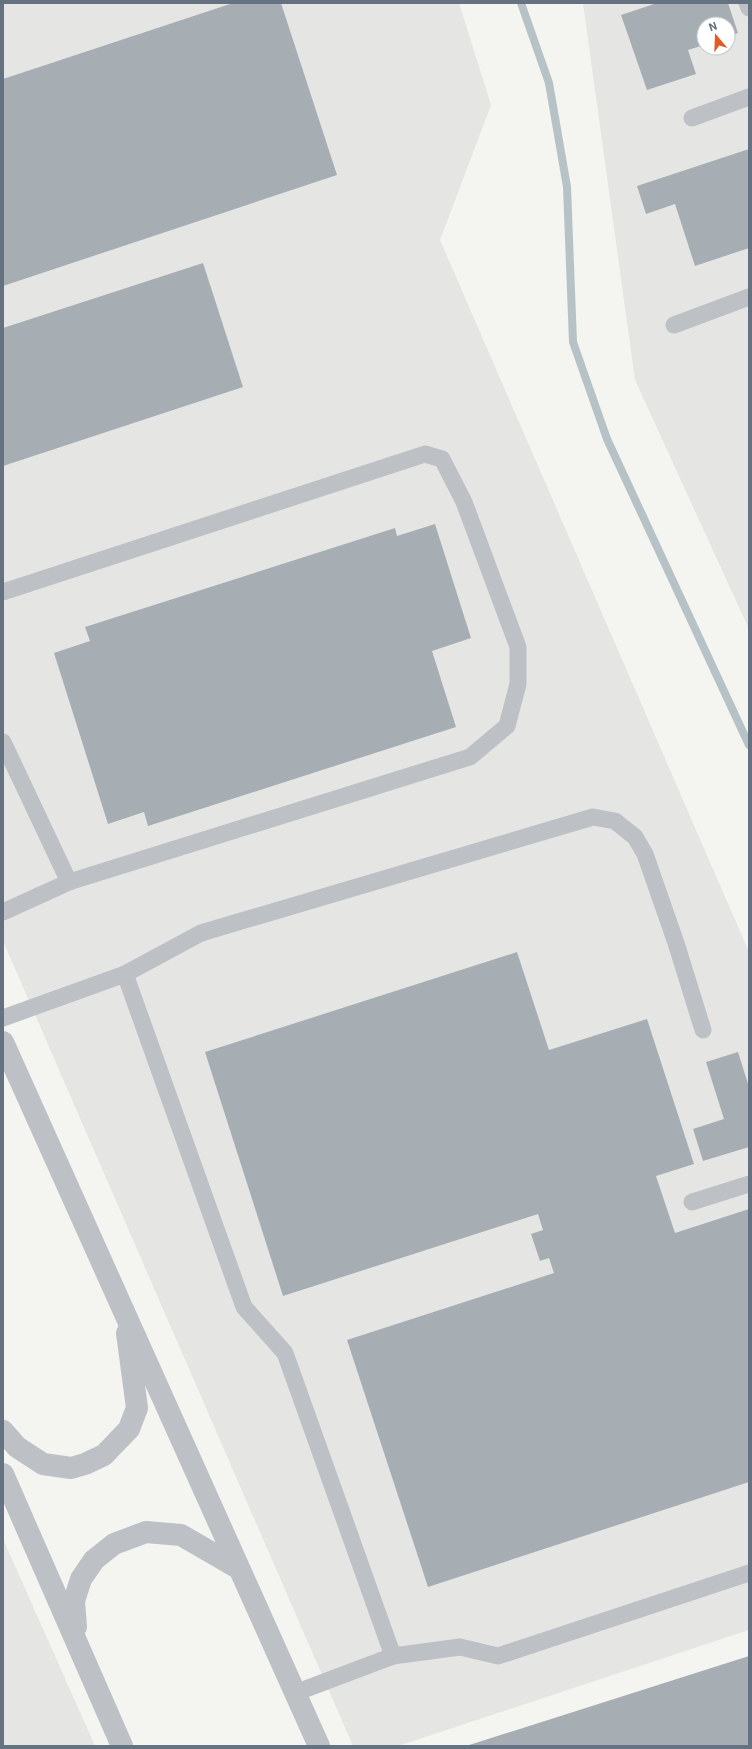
<svg xmlns="http://www.w3.org/2000/svg" width="752" height="1749" font-family="Roboto,sans-serif">
<rect width="100%" height="100%" fill="#f4f4f0"/>
<g fill="#e5e6e4" fill-rule="evenodd">
<path d="M3,3H459L491,105L440,240L749,952V1630L398,1746H353L3,941Z"/>
<path d="M583,3H749V629L635,380ZM704,24H728V48H704Z"/>
<path d="M3,1539L95,1746H3Z"/>
</g>
<g fill="none" stroke-linecap="round" stroke-linejoin="round">
<path stroke="#b7c2c7" stroke-width="8" d="M521,3L549,83L567,187L573,342L607,439L749,745"/>
</g>
<g fill="#a7aeb3">
<path d="M233,3H281L337,175L3,286V79Z"/>
<path d="M657,3H728L738,33L728,36V24H704V45L688,50L696,74L647,90L621,15Z"/>
<path d="M749,149V248L695,266L675,204L646,214L637,186Z"/>
<path d="M203,263L243,387L3,466V328Z"/>
<path d="M435,524L471,638L432,651L456,727L148,826L144,812L108,824L54,653L90,641L85,627L395,528L397,536Z"/>
<path d="M517,952L549,1050L647,1019L694,1164L656,1176L675,1233L749,1209V1482L428,1587L347,1340L554,1273L549,1258L540,1261L531,1234L543,1230L538,1214L283,1296L205,1052Z"/>
<path d="M738,1052L749,1087V1147L703,1161L693,1129L724,1119L706,1062Z"/>
<path d="M749,1656V1746H466Z"/>
</g>
<g fill="none" stroke-linecap="round" stroke-linejoin="round">
<g stroke="#bdc0c4" stroke-width="17">
<path d="M747,3L749,8"/>
<path d="M692,118L749,97"/>
<path d="M674,325L749,297"/>
<path d="M3,592L425,454L442,459L464,502L518,647V684L507,726L470,757L69,882"/>
<path d="M3,742L69,882L3,912"/>
<path d="M125,974L244,1307L285,1353L393,1656"/>
<path d="M3,1018L125,974L201,933L593,817L615,821L635,837L645,854L676,943L703,1030"/>
<path d="M692,1202L749,1184"/>
<path d="M295,1693L393,1656L460,1647L498,1656L749,1573"/>
</g>
<g stroke="#bdc0c4" stroke-width="22">
<path d="M3,1042L319,1746"/>
<path d="M3,1431L17,1447L43,1464L71,1468L85,1464L104,1455L129,1429L137,1408L127,1333"/>
<path d="M3,1474L122,1746"/>
<path d="M76,1627L74,1601L81,1579L94,1560L114,1544L146,1532L181,1535L238,1568"/>
</g>
</g>
<rect width="752" height="1749" fill="none" stroke="#647281" stroke-width="8"/>
<g transform="translate(716 36) rotate(341)"><circle r="19" fill="#ffffff" stroke="#c1c7cd"/>
<path d="M0-3L7 15L0 10L-7 15Z" fill="#e15b24"/>
<text y="-6" font-size="11" font-weight="bold" text-anchor="middle" fill="#647281">N</text>
</g>
</svg>
